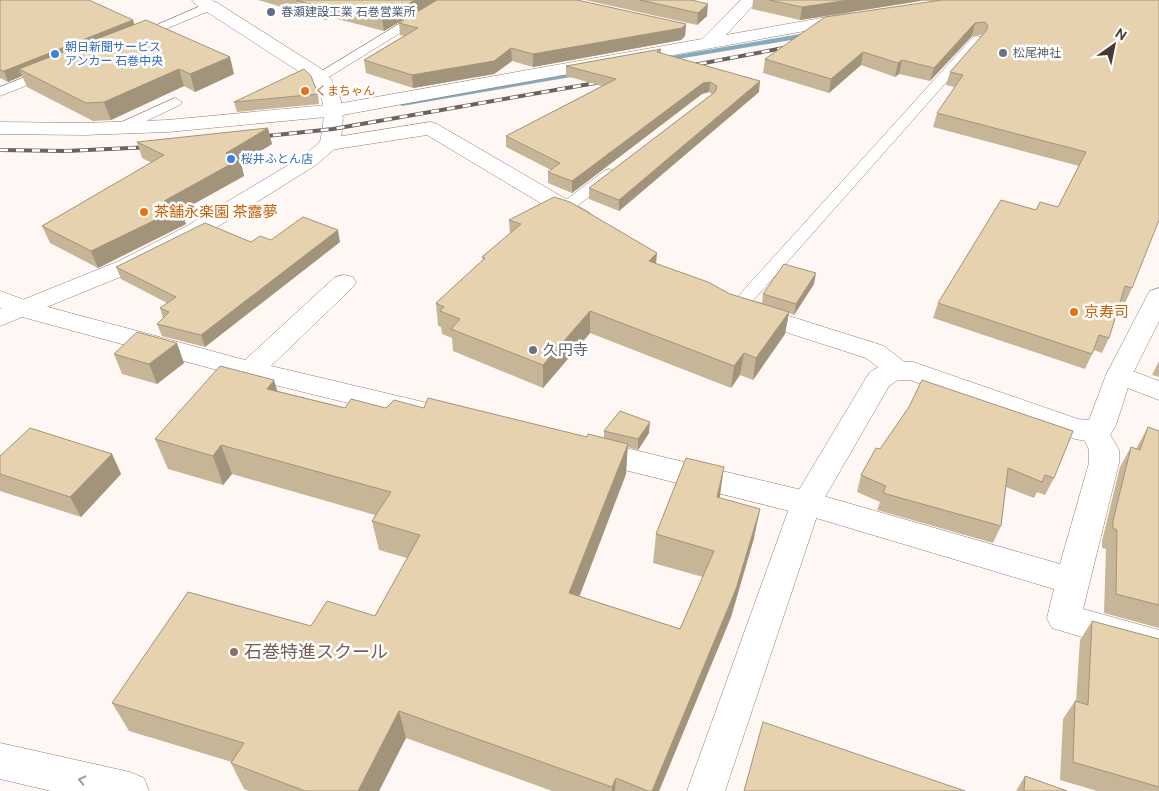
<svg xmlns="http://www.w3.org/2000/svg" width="1159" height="791" font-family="Ubuntu,'Noto Sans JP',sans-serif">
<rect width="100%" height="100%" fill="#fef7f4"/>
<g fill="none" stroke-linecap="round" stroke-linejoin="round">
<g fill="#84aabe" fill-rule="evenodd">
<path d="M812,32H815V36L660,62L656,60L660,58Z"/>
<path d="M580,71H583V75L402,106L398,104L402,102Z"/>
</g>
<g stroke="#987c6e" stroke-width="1">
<g id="lane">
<path d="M210,2L216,6L214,9L139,40L135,41L129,37Z"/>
<path d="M422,10L426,11L428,14L426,17L324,80L319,81L312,77Z"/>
<path d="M977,36L981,37L983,40L981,43L743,312H731L728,308L731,304L973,37Z"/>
<path d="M48,68L53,69L55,72L53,75L0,96V87Z"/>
<path d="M175,98L182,102L180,105L123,132H113L111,129L113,126Z"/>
<path d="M609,169L614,171L617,174L614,177L571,211H559L557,208L559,205L604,171Z"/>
</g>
</g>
<g stroke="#987c6e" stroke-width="1">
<g id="street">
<path d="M192,0H212L218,6L216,10C207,12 197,8 192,0Z"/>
<path d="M741,0H758L726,35L849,13L855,14L857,18L855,22L849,23L337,116L168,132L84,135L0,134V122L84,123L168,120L337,104L702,39Z"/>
<path d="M430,122L437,124L590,213L593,218L590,223L582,225L574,223L427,135L330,150L323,148L320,144L323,140L330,138Z"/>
<path d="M344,275L353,277L356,282L353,287L271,366L436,405L440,412L436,419L426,422L250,379L15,315L0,308V291L33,303L245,360L335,277Z"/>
<path d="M751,304L884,346L907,364L911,370L907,376L898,379L889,376L866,358L742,318L738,312L742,306Z"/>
<path d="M1119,366L1159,381V400L1109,381L1106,375L1109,369Z"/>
<path d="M1094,421L1104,424L1119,450V463L1083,609L1159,630V660L1052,628L1047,618L1054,589L806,515L592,462L582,459L577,451L582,443L592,440L806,491L1060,564L1089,463V450L1080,431L1084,424Z"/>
<path d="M0,743L130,772L144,778L149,791H51L0,779Z"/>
</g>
</g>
<g stroke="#987c6e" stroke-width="1">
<g id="secondary">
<path d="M210,1L216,2L323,70C345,93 345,114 340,144L316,165L201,237L135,271L0,326V309L119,261L185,227L302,157L320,142C325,117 328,97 309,78L204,10L202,6L204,2Z"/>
<path d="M1159,288V321L1132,375L1116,425L1109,437L1086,441L1075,439L910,380H898L889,386L821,504L725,791H687L791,503L869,373C882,363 897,361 913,362L1078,419L1089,420L1106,375L1147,296L1150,291Z"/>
</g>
</g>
<use href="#lane" fill="#fff" fill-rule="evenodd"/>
<use href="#street" fill="#fff" fill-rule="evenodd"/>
<use href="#secondary" fill="#fff" fill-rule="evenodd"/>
<g stroke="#6d625c" stroke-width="4">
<g id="rail">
<path d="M683,67L794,46"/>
<path d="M257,137L333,129L607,81"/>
<path d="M0,150L66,151L152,147"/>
</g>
</g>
<use href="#rail" stroke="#fff" stroke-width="2.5" stroke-dasharray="8" stroke-linecap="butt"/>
</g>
<g fill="#c7b597">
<path d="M0,0L134,24L234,74L195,92L184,86L111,120L93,121L27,87L22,76L8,82L0,78Z"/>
<path d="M258,0H577L686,24L685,36L681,40L533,67L512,61L494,74L413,88L366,73L364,60L404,36L400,35L399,23L427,6L384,31L330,17L326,20Z"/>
<path d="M585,0H691L707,16L697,25Z"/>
<path d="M753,0H1159L1132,288L1125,303L1120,301L1109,338L1102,353L1094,350L1085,369L933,318L938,303L1036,210L1058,207L1079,166L933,127L937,113L955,87L946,85L950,72L982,36L981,35L972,36L930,81L899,74L895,77L861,65L829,93L763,73L765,59L936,1H920L800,20L752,9Z"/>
<path d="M661,49V54L759,92L619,211L589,199V188L712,94L709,92L702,94L572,193L548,183V172L551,170L506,147V136L602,86L566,76V66Z"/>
<path d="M318,94L319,104L237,112L234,102Z"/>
<path d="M137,142L272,144L241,163L244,176L181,211L186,224L98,268L50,243L42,226L152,163L142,158Z"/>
<path d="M509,220L656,264L730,294L762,303L763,294L814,284L794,315L789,313L785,334L753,380L740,375L731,388L590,333L543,388L453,351L452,338L442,334L441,327L438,326L436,303L483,260L482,257L510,234Z"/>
<path d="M271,240L340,242L205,347L162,336L157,324L163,318L160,308L167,303L121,279L116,267L251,242Z"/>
<path d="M114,354L184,363L157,384L122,374Z"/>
<path d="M1159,361V377L1152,375Z"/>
<path d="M278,391L345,408H424L587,437L604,438V431L649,433L638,450L627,447L626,474L579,596L680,629L703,577L653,563L656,534L719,498L754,538L731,617L659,791H552L406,738L379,791H249L244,789L231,763L232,762L129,731L112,703L311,626L375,616L407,558L379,550L372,521L375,515L232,474L223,485L168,469L155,439Z"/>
<path d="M909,407L1054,478L1045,495L1037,492L1034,498L1006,487L1001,526L993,543L877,510L880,502L857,492L861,475L880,449Z"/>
<path d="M1148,427L1159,431V628L1104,613L1106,549L1102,548V541L1120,467L1131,447L1136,449Z"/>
<path d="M112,454L121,474L81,517L0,491V456Z"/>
<path d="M1092,621L1159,639V791H1097L1060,780L1063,719L1075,701H1076L1080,640Z"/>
<path d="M1025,776L1067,791H1016Z"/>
</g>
<g fill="#a2937b">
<path d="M415,0H437L384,31L382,19Z"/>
<path d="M849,0H920V1L800,20L802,7Z"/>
<path d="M708,4L707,16L697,25L698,13Z"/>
<path d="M328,5L330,17L326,20L324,8Z"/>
<path d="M133,20L136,30L19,69L22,76L8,82L4,71Z"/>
<path d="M975,23L972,36L930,81L934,68Z"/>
<path d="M686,24L685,36L681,40L533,67V54Z"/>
<path d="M511,48L512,61L494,74L413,88L412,75Z"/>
<path d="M863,52L861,65L829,93L831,79Z"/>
<path d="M230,57L234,74L195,92L190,74Z"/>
<path d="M902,60L899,74L895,77L898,63Z"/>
<path d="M179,69L184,86L111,120L104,102Z"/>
<path d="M760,81L759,92L619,211V200Z"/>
<path d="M710,82L709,92L702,94L572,193V181L703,83Z"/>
<path d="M268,128L272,144L241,163L244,176L181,211L186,224L98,268L91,251L164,201L226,153Z"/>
<path d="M338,230L340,242L205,347L201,335Z"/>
<path d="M657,253L655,275L649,261Z"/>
<path d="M816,273L814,284L794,315L796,304Z"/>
<path d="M590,311V333L543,388V365Z"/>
<path d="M789,312L785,334L753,380L756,358Z"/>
<path d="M177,343L184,363L157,384L149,364Z"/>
<path d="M744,353L740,375L731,388L734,366Z"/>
<path d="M274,380L283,409L267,389Z"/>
<path d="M650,422L649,433L638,450V439Z"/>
<path d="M628,444L626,474L570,621L569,593Z"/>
<path d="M221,445L232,474L223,485L213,456Z"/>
<path d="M112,454L121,474L81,517L70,497Z"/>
<path d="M724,467L720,496L712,526L717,497Z"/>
<path d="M760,509L754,538L731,617L659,791H652Z"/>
<path d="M399,711L406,738L379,791H358Z"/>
<path d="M616,778L615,791H612V787Z"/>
</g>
<g fill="#e7d2b0" stroke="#a2937b">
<path d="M0,0H89L133,20L4,71L0,70Z"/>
<path d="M296,0H415L382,19L328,5L324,8Z"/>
<path d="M437,0H577L686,24L682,28L533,54L511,48L494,61L412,75L364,60L418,28L399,23Z"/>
<path d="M640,0H691L708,4L698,13Z"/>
<path d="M769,0H849L802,7Z"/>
<path d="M942,0H1159V220L1132,288L1125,286L1109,338L1099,335L1092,354L938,303L1001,200L1036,210L1040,202L1058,207L1086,152L937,113L963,75L950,72L986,31L988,26L985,22L975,23L934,68L902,60L898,63L863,52L831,79L765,59L825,17Z"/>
<path d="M146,20L230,57L190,74L179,69L104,102L86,103L19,69Z"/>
<path d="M661,49L657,52L760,81L619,200L589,188L715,92L717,86L710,82L703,83L572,181L548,172L560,163L506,136L616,79L566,66Z"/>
<path d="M304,69L311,76L318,94L234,102Z"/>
<path d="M268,128L226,153L240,159L164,201L180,208L91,251L42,226L164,155L137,142Z"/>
<path d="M554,197L570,202L657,253L649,261L708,282L730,294L789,312L756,358L744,353L734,366L590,311L543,365L451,329L460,319L440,311L444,307L436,303L485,258L482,257L521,224L509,220Z"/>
<path d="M303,217L338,230L201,335L157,324L169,312L160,308L176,297L116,267L205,223L251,242L260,236L271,240Z"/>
<path d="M784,264L816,273L796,304L763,294Z"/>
<path d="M137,332L177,343L149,364L114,354Z"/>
<path d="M220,366L274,380L267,389L345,408L351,399L386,408L394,400L424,408L428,398L587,437L588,434L628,444L569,593L680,629L714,551L656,534L686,458L724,467L717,497L760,509L736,589L652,791H648L616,778L612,787L399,711L358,791H305L231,763L244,743L112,703L188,592L311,626L327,601L375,616L420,535L372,521L391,492L221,445L213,456L155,439Z"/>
<path d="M922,380L1073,431L1054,478L1045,475L1042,482L1008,468L1001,526L883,493L886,486L861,475L876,448L880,449L909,407Z"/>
<path d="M620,411L650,422L638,439L604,431Z"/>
<path d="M1148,427L1159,431V605L1116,594L1117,530L1113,528V521L1131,447L1140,450Z"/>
<path d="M30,428L112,454L70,497L0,474V456Z"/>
<path d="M1092,621L1159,639V787L1073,762L1075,701L1088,705Z"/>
<path d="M763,722L965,791H744Z"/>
<path d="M1025,776L1067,791H1024Z"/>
</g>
<defs><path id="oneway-chevron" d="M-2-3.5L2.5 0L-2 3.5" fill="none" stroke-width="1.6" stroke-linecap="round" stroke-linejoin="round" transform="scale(1.25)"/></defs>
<use stroke="#a29c99" href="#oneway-chevron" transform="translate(82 780) rotate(-167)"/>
<circle fill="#5c6f8a" stroke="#fff" stroke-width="2" cx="271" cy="12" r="5"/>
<g fill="#6b7280" stroke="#fff" stroke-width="2">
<circle cx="1003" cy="53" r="5"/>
<circle cx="533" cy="350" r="5"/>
</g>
<g fill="#3f7fe0" stroke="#fff" stroke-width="2">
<circle cx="55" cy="54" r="5"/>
<circle cx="231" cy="159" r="5"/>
</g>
<g fill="#e8710a" stroke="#fff" stroke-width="2">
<circle cx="305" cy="91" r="5"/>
<circle cx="144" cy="212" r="5"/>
<circle cx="1074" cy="312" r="5"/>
</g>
<circle fill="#8d6e63" stroke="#fff" stroke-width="2" cx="234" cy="652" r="5"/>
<g text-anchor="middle" stroke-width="5" stroke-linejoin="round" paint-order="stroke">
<g font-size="12" fill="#4e5e75" stroke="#fff" text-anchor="start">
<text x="281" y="16">春瀬建設工業 石巻営業所</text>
</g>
<g font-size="12" fill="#366cbe" stroke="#fff" text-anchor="start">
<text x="65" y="51">朝日新聞サービス<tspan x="65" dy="14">アンカー 石巻中央</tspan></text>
<text x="241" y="163">桜井ふとん店</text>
</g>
<g font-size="12" fill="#5b616d" stroke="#fff" text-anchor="start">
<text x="1013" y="57">松尾神社</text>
</g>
<g font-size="12" fill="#c56008" stroke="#fff" text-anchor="start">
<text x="315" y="95">くまちゃん</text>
</g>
<g font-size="15" fill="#c56008" stroke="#fff" text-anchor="start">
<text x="154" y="217">茶舗永楽園 茶露夢</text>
<text x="1084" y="317">京寿司</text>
</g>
<g font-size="15" fill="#5b616d" stroke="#fff" text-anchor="start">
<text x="543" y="355">久円寺</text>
</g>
<g font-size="18" fill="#785e54" stroke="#fff" text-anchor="start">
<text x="244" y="658">石巻特進スクール</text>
</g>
</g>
<g transform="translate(1114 45) rotate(33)" stroke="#ffffff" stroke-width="4" paint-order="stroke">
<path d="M0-4L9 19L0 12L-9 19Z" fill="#463a33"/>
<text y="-8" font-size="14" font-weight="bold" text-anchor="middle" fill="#463a33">N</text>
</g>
</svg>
